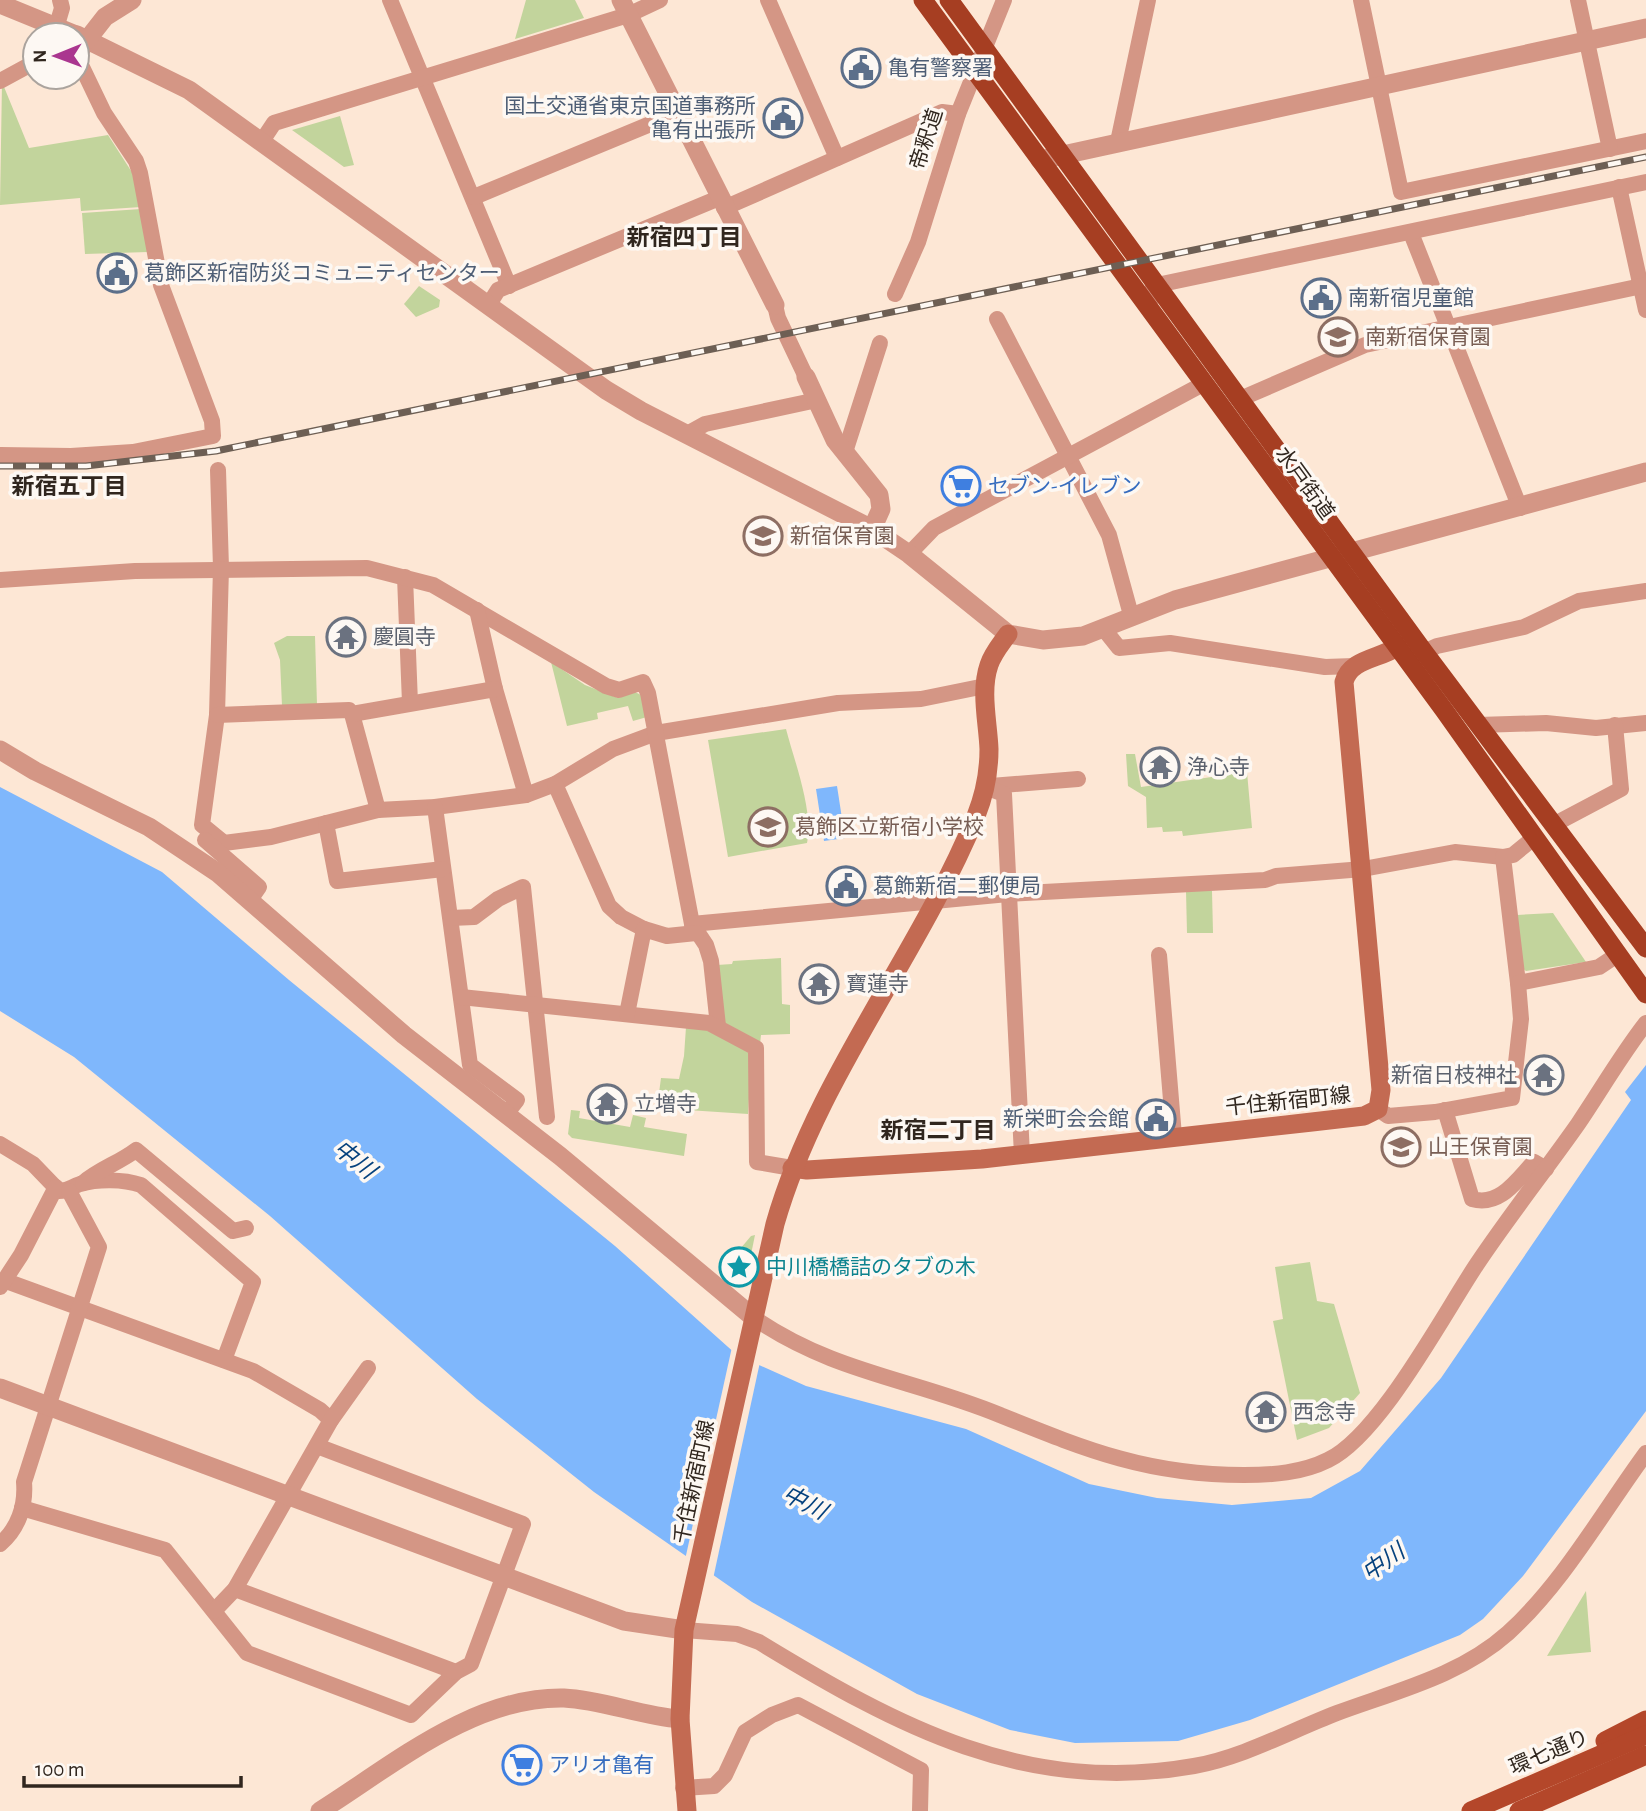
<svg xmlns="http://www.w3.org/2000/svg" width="1646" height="1811" font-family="'Alegreya Sans','Noto Sans JP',sans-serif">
<rect width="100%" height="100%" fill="#fde7d5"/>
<g fill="#c2d49c">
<path d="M526,0H575L584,18L515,39Z"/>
<path d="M2,82L29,148L108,135L135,177L141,207L81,211L80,198L0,205Z"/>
<path d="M340,116L354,165L344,167L292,130Z"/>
<path d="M141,209L148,252L85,254L82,213Z"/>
<path d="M419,286L440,300L439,307L416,317L404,304Z"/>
<path d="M287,636H315L317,705L282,706L280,660L274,643Z"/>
<path d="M551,662L585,685L618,698L635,692L643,696L647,717L633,721L628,706L597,713L598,719L567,726Z"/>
<path d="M786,729C794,760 814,812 807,843L728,857L708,740Z"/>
<path d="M1126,754H1135L1141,787L1247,772L1252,828L1183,836L1182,831L1163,832L1162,827L1147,828L1146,797L1128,786Z"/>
<path d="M1186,891H1212L1213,933H1187Z"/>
<path d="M1553,913L1586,962L1526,971L1522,968L1517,915Z"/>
<path d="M781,958L782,1004L790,1005V1034L761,1035L760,1044L722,1023L717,965L732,964L733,961Z"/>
<path d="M686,1027H701L752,1054L748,1114L657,1108L661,1078L679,1079L684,1056Z"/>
<path d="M571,1110L580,1111L579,1118L630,1127L633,1115L646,1118L644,1127L687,1134L684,1156L572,1138L568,1134Z"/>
<path d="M755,1235L746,1279L724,1272L725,1267L751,1236Z"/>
<path d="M1310,1262L1317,1301L1334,1304L1360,1393L1329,1428L1297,1440L1273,1321L1283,1319L1275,1267Z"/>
<path d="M1586,1591L1591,1652L1547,1656Z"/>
</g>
<g fill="#7fb7fc">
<path d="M837,786L845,838L824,841L816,789Z"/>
<path d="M0,787L162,872L289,980L615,1246L737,1355L806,1386L966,1429L1089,1484L1157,1498L1232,1505L1311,1498L1360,1471L1441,1378L1631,1100L1625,1092L1646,1065V1411L1523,1576L1483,1619L1460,1635L1250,1720L1178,1741L1075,1743L1010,1730L917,1694L752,1602L594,1492L477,1399L270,1216L74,1057L0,1011Z"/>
</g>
<path fill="#fde7d5" d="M732,1347L760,1362L713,1579L685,1560Z"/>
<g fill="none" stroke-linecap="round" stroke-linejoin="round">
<g stroke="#d49685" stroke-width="16">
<path d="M390,0L509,286"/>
<path d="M768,0L837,158"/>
<path d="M1361,0L1401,192L1646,141"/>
<path d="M1578,0L1610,149"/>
<path d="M54,35L62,8L60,0"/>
<path d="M0,81L35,62"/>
<path d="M262,141L274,123L628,15L660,0"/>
<path d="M1118,142L1148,0"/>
<path d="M1619,187L1646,310"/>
<path d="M474,197L677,113"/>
<path d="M724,208L942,112L958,114"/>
<path d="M1411,233L1520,508"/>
<path d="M895,294L918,242L958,114L1004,0"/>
<path d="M775,305L778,318L806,377"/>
<path d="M488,306L498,290L719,198"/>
<path d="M1149,307L1152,289L1157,285L1646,182"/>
<path d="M997,319L1109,535L1131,615"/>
<path d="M1240,399L1365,345L1646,285"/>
<path d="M687,434L705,424L817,400"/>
<path d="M845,452L880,343"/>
<path d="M0,455L71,456L133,452L213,436L212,421L161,285L140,173L136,161L104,113L80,63V55L87,40"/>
<path d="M218,470L221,568L217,715L202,825L224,843L271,837L378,810L435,807L526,795L555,784L613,749L656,733L838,703L921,699L985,686"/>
<path d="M909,554L934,528L1205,383"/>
<path d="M405,577L410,703"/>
<path d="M0,580L135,571L367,568L433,585L606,686L619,690L643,682L648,693L692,924L706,945L711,961L718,1026"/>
<path d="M477,610L495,689L526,795"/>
<path d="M1103,628L1119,648L1170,643L1325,667L1354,666"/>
<path d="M1424,652L1437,646L1524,627L1579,601L1646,591"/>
<path d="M352,714L378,810"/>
<path d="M217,715L349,710L352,714L495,689"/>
<path d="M1478,725L1546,723L1596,728L1646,723"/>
<path d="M555,784L609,906L621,917L644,929"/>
<path d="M991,786L1078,779"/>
<path d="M985,787L1004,794L1022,1155"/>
<path d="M435,807L470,1065L517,1100L506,1114"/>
<path d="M326,823L337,881L443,869"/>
<path d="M1553,825L1621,789L1615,725"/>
<path d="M205,840L259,887L250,900"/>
<path d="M451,918L474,917L498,899L523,887L547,1117"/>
<path d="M692,924L1008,894L1265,880L1276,876L1363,869L1455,852L1503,857"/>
<path d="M1159,955L1174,1136"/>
<path d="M1518,983L1503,857L1513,855L1535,837"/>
<path d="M461,997L709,1023L756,1048L757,1162L792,1168"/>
<path d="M627,1014L644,929L667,936L696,933"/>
<path d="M1378,1109L1388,1116L1435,1112L1512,1098L1521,1019L1518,983L1599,967L1617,955"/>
<path d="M1445,1110L1472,1199C1500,1207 1517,1180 1534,1162L1546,1169"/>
<path d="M0,1144L33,1164L59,1191C69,1191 71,1187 80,1184C98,1179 123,1179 141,1185L253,1282L224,1360"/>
<path d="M83,1183C99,1169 119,1163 136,1150L233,1231L246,1228"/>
<path d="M6,1281L253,1371L320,1410L331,1420"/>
<path d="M0,1287L21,1255L56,1187"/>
<path d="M754,1318C834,1373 913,1379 1000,1415C1087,1450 1148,1475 1244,1475C1272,1475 1302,1473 1328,1460C1380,1435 1443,1315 1477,1264C1509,1216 1545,1171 1578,1124C1601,1090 1621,1055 1646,1023"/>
<path d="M22,1508L165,1550L247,1653L411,1715L456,1672L471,1664L523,1524L317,1446"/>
<path d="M0,1544C18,1529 26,1506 24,1482L99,1247L69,1191"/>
<path d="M235,1589L456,1672"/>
<path d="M214,1611L235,1589L331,1420L368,1368"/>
<path d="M684,1630L737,1634L759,1642C897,1726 1026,1796 1194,1766C1244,1757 1290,1731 1337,1713C1396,1691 1460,1676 1508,1633C1563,1583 1602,1513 1646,1453"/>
<path d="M683,1788L714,1786L725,1775L745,1732L772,1715L798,1705L921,1770L920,1811"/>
</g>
<g stroke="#d49685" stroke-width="19">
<path d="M621,0L775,305"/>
<path d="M0,4L76,35"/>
<path d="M77,35L189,90L606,390L641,411L872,529L909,554L1008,634L1043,640L1083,636L1175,600L1646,472"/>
<path d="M87,40L105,17L132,0"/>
<path d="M1040,160L1646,28"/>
<path d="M806,377L835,440L879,495L881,509L872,529"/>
<path d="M0,750L35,771L149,827L218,873L404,1035L560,1156L754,1318"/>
<path d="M0,1388L624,1621L684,1630"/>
<path d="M320,1811C393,1765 474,1696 564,1698C603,1700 641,1716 680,1719"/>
</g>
<g stroke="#c36a52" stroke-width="19">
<path d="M792,1168L807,1170L982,1159L1312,1122L1364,1116L1378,1109L1381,1090L1344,682C1350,659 1379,659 1397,647"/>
<path d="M687,1811L680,1719L684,1630L775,1224C817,1077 918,957 976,816C984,796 989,772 989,749C988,723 980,691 989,665C993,653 1001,644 1008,634"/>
</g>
<g stroke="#b4472a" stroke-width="19">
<path d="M1605,1741L1646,1720"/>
<path d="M1471,1811L1646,1735"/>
<path d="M1519,1811L1646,1755"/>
</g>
<g stroke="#a63e22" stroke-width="19">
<path d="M923,0L1444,710L1646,994"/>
<path d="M949,0L1424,652L1646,948"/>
</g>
<g stroke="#6d5f54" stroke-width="7">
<path id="rail" d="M0,466H86L216,451L1646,157"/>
</g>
<use href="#rail" stroke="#fdf8f3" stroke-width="4.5" stroke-dasharray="13" stroke-linecap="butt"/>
</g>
<defs>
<g id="civic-ring" transform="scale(2.0125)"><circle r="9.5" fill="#fdf8f3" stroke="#5c6f8a" stroke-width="1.5"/><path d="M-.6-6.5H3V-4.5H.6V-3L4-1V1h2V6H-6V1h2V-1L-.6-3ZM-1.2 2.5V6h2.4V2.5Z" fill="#5c6f8a"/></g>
<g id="school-ring" transform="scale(2.0125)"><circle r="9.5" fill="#fdf8f3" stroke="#8d6e63" stroke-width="1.5"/><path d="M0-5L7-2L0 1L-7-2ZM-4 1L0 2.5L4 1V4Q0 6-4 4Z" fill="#8d6e63"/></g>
<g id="supermarket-ring" transform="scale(2.0125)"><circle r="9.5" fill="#fdf8f3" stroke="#3f7fe0" stroke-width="1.5"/><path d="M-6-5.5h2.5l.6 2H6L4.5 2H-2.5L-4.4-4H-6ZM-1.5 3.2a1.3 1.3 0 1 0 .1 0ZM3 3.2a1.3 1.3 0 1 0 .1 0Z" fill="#3f7fe0"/></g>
<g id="temple-ring" transform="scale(2.0125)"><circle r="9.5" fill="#fdf8f3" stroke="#6b7280" stroke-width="1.5"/><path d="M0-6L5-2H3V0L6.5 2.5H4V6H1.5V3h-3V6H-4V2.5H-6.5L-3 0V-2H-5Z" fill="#6b7280"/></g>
<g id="sight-ring" transform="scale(2.0125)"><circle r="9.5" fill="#fdf8f3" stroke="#0f9aa8" stroke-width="1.5"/><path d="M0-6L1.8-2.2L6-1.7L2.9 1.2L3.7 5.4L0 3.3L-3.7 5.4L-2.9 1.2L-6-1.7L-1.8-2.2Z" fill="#0f9aa8"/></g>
</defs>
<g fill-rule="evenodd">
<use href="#civic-ring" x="861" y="68"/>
<use href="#civic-ring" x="783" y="118"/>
<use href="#civic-ring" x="117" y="273"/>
<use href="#civic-ring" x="1321" y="298"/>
<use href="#school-ring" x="1338" y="337"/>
<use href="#supermarket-ring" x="961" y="486"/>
<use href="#school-ring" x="763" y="536"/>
<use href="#temple-ring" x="346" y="637"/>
<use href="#temple-ring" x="1160" y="767"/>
<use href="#school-ring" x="768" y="827"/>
<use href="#civic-ring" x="846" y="886"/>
<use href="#temple-ring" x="819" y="984"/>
<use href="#temple-ring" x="1544" y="1075"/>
<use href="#temple-ring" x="607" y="1104"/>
<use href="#civic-ring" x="1156" y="1119"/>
<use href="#school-ring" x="1401" y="1147"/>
<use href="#sight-ring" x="739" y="1267"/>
<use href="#temple-ring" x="1266" y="1412"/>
<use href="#supermarket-ring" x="522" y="1765"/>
</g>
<g text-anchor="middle" stroke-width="7" stroke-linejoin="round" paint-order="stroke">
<g font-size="21" fill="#4e5e75" stroke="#fdf8f3" text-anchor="start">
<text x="888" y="75">亀有警察署</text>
<text x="756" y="113" text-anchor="end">国土交通省東京国道事務所<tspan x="756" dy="24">亀有出張所</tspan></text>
<text x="144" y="280">葛飾区新宿防災コミュニティセンター</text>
<text x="1348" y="305">南新宿児童館</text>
<text x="873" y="893">葛飾新宿二郵便局</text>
<text x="1129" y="1126" text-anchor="end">新栄町会会館</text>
</g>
<g font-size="21" fill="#30261e" stroke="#fdf8f3">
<text transform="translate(926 139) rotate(-72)" y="7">帝釈道</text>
<text transform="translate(1305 483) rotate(54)" y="7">水戸街道</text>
<text transform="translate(1288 1101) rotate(-6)" y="7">千住新宿町線</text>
<text transform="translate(694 1482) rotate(-78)" y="7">千住新宿町線</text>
<text transform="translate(1549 1752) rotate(-23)" y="7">環七通り</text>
</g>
<g font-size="21" fill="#785e54" stroke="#fdf8f3" text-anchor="start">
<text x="1365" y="344">南新宿保育園</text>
<text x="790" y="543">新宿保育園</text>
<text x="795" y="834">葛飾区立新宿小学校</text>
<text x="1428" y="1154">山王保育園</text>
</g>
<g font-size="21" fill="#366cbe" stroke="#fdf8f3" text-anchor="start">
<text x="988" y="493">セブン-イレブン</text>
<text x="549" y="1772">アリオ亀有</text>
</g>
<g font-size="21" fill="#5b616d" stroke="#fdf8f3" text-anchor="start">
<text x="373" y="644">慶圓寺</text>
<text x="1187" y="774">浄心寺</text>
<text x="846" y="991">寶蓮寺</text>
<text x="1517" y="1082" text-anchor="end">新宿日枝神社</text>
<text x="634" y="1111">立増寺</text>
<text x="1293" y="1419">西念寺</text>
</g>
<g font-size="21" fill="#0d838f" stroke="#fdf8f3" text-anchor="start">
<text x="766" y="1274">中川橋橋詰のタブの木</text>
</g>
<g font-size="23" font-weight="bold" fill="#30261e" stroke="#fdf8f3">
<text x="684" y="245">新宿四丁目</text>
<text x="69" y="494">新宿五丁目</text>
<text x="938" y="1138">新宿二丁目</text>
</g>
<g font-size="23" font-style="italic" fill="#06427e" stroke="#fdf8f3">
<text transform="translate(355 1159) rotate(39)" y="8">中川</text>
<text transform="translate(805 1502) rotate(27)" y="8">中川</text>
<text transform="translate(1383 1562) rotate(-35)" y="8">中川</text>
</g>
</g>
<g transform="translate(56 56) rotate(269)"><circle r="33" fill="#fdf8f3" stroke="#aba49e" stroke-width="2"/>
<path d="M0-5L12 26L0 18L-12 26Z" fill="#aa368f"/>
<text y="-10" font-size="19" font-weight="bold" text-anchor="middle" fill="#30261e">N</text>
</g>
<path d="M24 1776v10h217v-10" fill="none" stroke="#30261e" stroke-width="3.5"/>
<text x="35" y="1776" font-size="21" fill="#30261e" stroke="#fdf8f3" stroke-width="5" paint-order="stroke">100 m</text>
</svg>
